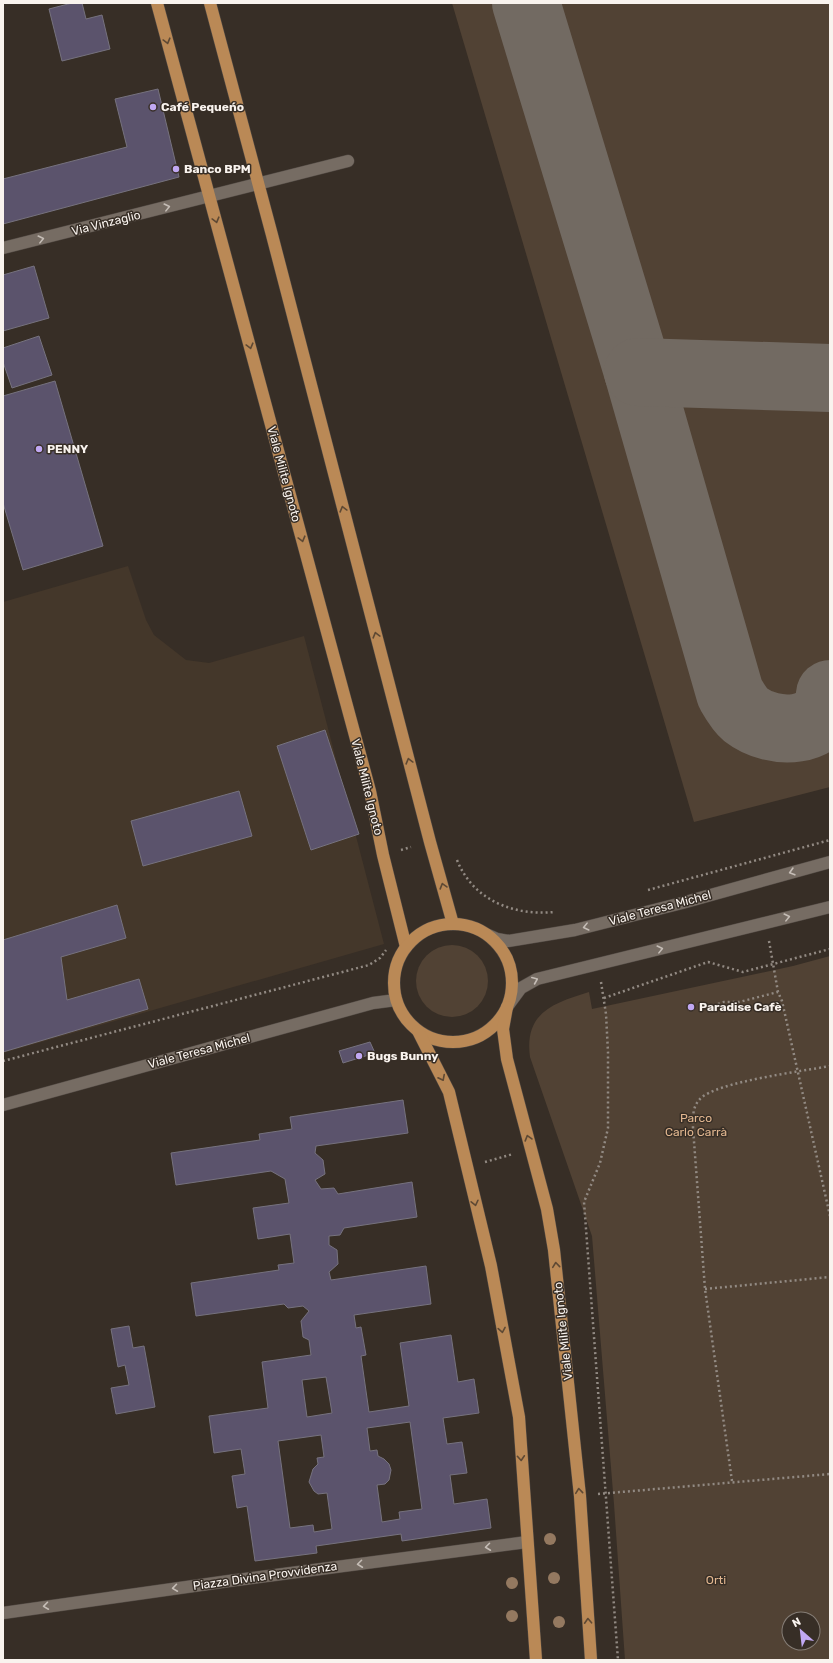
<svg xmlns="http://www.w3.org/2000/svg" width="833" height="1663" font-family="Rubik,sans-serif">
<rect width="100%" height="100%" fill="#372e26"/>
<path fill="#44372a" d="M128,566L146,620L154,635L186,660L209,663L304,636L384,944L3,1053V602Z"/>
<g fill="#514234" fill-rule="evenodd">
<path d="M452,3H830V787L694,822Z"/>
<circle cx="452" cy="981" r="36"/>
<path d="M830,956V1660H625L614,1504L592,1236L530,1057C524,1012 554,1003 589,992L592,1009L793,966ZM789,1619H813V1643H789Z"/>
</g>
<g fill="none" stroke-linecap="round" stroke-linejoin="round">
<g stroke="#726a62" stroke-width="68">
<path d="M526,3L638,372L730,693C734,700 739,709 746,715C773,736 827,735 830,694"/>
<path d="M638,372L830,378"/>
</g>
</g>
<g fill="#5b536c" stroke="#76727e" fill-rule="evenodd">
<path d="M72,3H82L86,19L102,15L110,49L62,61L49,9Z"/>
<path d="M158,89L179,177L3,224V179L127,147L115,99Z"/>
<path d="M34,266L49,318L3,331V275Z"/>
<path d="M39,336L52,375L12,388L3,362V348Z"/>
<path d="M55,381L103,546L23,570L3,503V396Z"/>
<path d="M325,730L359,834L311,850L277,746Z"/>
<path d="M239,791L252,836L143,866L131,821Z"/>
<path d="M117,905L126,938L61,957L67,1000L139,979L148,1009L3,1052V940Z"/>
<path d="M370,1042L375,1053L343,1063L339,1051Z"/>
<path d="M403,1100L408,1133L316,1146L315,1153L323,1160L325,1174L315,1180L321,1189L334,1188L338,1194L412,1182L417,1217L344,1228L340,1235L329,1236V1245L337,1250L338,1264L329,1272L331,1280L426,1266L431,1304L354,1315L356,1328L361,1327L366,1355L361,1356L369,1412L409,1406L400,1343L451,1335L458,1382L474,1379L479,1413L443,1418L447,1444L462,1442L467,1473L450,1475L454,1504L487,1499L491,1528L402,1541L401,1534L316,1546L317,1553L255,1561L247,1506L237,1508L232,1476L245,1474L241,1449L214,1453L209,1416L268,1408L262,1362L311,1355L309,1340L303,1337L301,1321L309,1311L303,1306L288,1308L284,1304L196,1316L191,1283L279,1270L278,1265L294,1263L290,1234L258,1239L253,1208L289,1203L285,1179L271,1171L176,1185L171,1153L260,1140L259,1134L292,1129L290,1117ZM326,1377L332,1413L307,1417L302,1380ZM410,1422L422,1509L399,1512L400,1519L382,1522L377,1485L385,1484L389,1480L391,1470L389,1464L384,1459L378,1456L377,1450L370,1451L367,1428ZM321,1435L324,1457L317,1458L318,1464L313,1469L309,1482L314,1491L318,1494L327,1493L332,1529L314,1532L313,1525L290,1528L278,1441Z"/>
<path d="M129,1326L133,1348L144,1346L155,1407L116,1414L111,1388L129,1385L125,1365L118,1367L111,1329Z"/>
</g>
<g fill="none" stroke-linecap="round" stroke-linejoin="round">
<g stroke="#534b45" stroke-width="13">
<g id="minor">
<path d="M3,248L348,161"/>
<path d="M488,935L497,939L508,941L575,930L682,903L830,862"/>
<path d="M507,1007L521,988L537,979L830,907"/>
<path d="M3,1105L373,1003L396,1000"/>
<path d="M3,1613L229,1581L527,1542"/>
</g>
</g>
<g stroke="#534b45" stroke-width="13">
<g id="major">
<path d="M157,3L370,791L383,855L406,947"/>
<path d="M210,3L272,235L430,842L453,924"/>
<circle cx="453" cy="983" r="59"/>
<path d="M507,1007L503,1029L507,1059L547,1209L554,1250L580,1496L591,1660"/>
<path d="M418,1031L449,1092L491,1266L519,1417L536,1660"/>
</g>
</g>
<g stroke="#928a83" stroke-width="2.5" stroke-dasharray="2 3" stroke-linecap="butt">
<path d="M401,850L411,847"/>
<path d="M457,860C473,900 513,916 554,912"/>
<path d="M648,890L830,840"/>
<path d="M769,941L778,992L782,1001L830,1216"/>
<path d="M601,982L606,1014L608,1052V1128L600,1163L584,1202L618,1660"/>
<path d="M604,998L708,962L743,972L830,949"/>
<path d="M718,1004L724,1002H739L778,992"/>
<path d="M3,1061L369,965L380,958L386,950"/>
<path d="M485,1162L513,1154"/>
<path d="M705,1289L830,1277"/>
<path d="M732,1481L705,1289L693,1128C693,1118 692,1107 700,1099C715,1082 804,1071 830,1066"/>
<path d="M598,1494L830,1474"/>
</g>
<use href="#minor" stroke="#766c63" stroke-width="12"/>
<use href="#major" stroke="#ba8956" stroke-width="12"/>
</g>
<g fill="#947960">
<circle cx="550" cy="1539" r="6"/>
<circle cx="554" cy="1578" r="6"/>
<circle cx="512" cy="1583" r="6"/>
<circle cx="512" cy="1616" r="6"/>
<circle cx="559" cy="1622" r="6"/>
</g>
<defs><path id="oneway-chevron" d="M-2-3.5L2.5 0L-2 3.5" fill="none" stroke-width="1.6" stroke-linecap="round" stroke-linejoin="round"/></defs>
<g stroke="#5e4934">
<use href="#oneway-chevron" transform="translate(167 41) rotate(75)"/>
<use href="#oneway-chevron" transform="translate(216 220) rotate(75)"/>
<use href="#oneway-chevron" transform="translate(250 346) rotate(75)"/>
<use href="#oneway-chevron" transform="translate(343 509) rotate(-105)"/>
<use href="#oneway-chevron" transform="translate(302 539) rotate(75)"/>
<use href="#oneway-chevron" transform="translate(376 635) rotate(-105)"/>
<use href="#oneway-chevron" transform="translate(409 761) rotate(-105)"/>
<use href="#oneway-chevron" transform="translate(443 886) rotate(-106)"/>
<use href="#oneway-chevron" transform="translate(442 1078) rotate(63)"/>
<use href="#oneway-chevron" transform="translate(528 1138) rotate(-106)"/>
<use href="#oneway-chevron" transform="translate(475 1203) rotate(77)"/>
<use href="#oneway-chevron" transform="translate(556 1265) rotate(-96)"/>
<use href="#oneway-chevron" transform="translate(502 1330) rotate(80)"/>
<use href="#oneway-chevron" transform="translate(521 1458) rotate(86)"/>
<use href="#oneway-chevron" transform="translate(579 1491) rotate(-96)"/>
<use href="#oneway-chevron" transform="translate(588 1621) rotate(-93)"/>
</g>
<g stroke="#c5bdb6">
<use href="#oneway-chevron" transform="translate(167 207) rotate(-14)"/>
<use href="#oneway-chevron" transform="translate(41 239) rotate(-14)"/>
<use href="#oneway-chevron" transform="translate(792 872) rotate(164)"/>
<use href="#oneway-chevron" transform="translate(787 917) rotate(-14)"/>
<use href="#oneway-chevron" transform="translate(586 927) rotate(166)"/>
<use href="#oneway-chevron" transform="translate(660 949) rotate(-14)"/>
<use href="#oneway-chevron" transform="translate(535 980) rotate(-23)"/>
<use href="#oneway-chevron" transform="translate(488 1547) rotate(173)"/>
<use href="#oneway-chevron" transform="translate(360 1564) rotate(173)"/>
<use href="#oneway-chevron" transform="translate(175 1588) rotate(172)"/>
<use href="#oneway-chevron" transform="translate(46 1606) rotate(172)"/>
</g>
<g fill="#c1a8f3" stroke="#372e26" stroke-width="1.5">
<circle cx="153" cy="107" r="4"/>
<circle cx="176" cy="169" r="4"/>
<circle cx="39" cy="449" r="4"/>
<circle cx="691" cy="1007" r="4"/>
<circle cx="359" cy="1056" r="4"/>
</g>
<g text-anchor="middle" stroke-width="3" stroke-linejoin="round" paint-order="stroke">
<g font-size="12" font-weight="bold" fill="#f9f3ee" stroke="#372e26" text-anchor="start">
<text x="161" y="111">Café Pequeńo</text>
<text x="184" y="173">Banco BPM</text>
<text x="47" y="453">PENNY</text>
<text x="699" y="1011">Paradise Cafè</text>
<text x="367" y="1060">Bugs Bunny</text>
</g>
<g font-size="12" fill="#f9f3ee" stroke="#372e26">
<text transform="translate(106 223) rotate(-14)" y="4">Via Vinzaglio</text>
<text transform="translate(284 474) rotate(75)" y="4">Viale Milite Ignoto</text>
<text transform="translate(367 787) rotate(76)" y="4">Viale Milite Ignoto</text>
<text transform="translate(660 908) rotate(-15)" y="4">Viale Teresa Michel</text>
<text transform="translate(199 1051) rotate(-15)" y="4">Viale Teresa Michel</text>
<text transform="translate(563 1331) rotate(-96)" y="4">Viale Milite Ignoto</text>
<text transform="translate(265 1576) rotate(-8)" y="4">Piazza Divina Provvidenza</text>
</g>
<g font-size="12" fill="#e1b68f" stroke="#372e26">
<text x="696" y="1122">Parco<tspan x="696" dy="14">Carlo Carrà</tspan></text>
<text x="716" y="1584">Orti</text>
</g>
</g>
<rect width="833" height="1663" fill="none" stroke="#f9f3ee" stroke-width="8"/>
<g transform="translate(801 1631) rotate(332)"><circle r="19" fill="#372e26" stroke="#857d76"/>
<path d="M0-3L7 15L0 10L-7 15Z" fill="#c1a8f3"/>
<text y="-6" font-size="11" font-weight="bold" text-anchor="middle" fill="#f9f3ee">N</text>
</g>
</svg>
